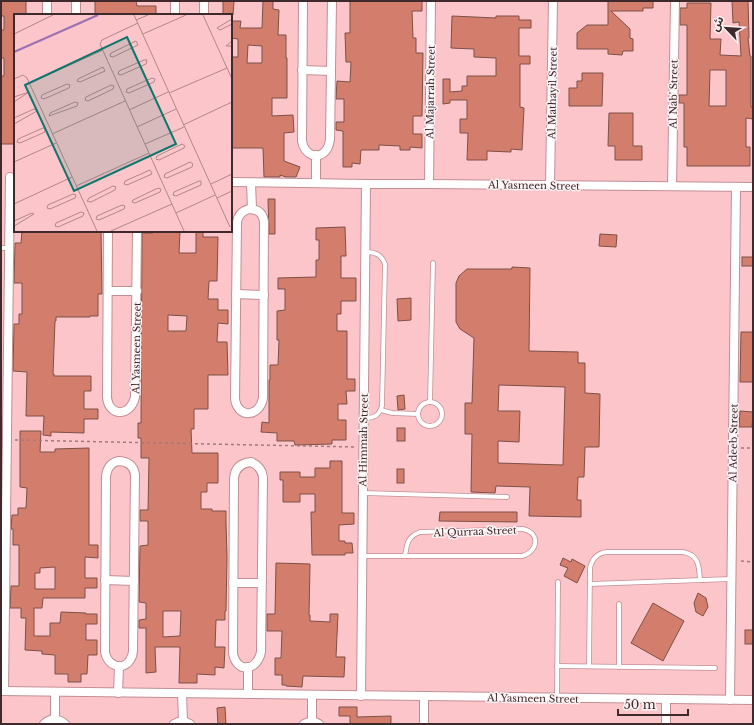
<svg xmlns="http://www.w3.org/2000/svg" width="754" height="725" font-family="'Libre Baskerville','Noto Sans Arabic',serif">
<rect width="100%" height="100%" fill="#fcc5ca"/>
<g fill="#d37e6d" stroke="#7c5046" fill-rule="evenodd">
<path d="M1,1H26V15H15V144H1V76H4V58H1V30H4V16H1Z"/>
<path d="M95,1H136L137,6H156V15H95Z"/>
<path d="M223,1H234L233,15H223Z"/>
<path d="M263,1H273V9L279,10L278,35H286V58H287V98H272V116L293,115L294,132L284,133V161L300,167L296,177H286L280,175V177H264L263,148H231V57H238V39L231,38V21H241L240,28H262ZM248,45L262,46V63H247Z"/>
<path d="M350,1H422V11H412L413,38H416V53H423L422,116H413V134H422V148L410,147V150H400V146L379,145V150H361L360,164L352,163V167H343V131L336,130V122H344V99H336L337,81L350,82L351,62H346L345,33H350Z"/>
<path d="M608,1H653V8H643V11H611L630,29V38L633,39V51H623L622,55L608,54V49H577V33L587,25H608Z"/>
<path d="M732,1H748L749,38H748L750,56H751V107H753V119L746,118V147H750V166H687V147H684V103H679V95H687V25H680V8H687V3H711L710,39H721L720,55L741,56L739,22L733,23ZM710,70H726V106H709Z"/>
<path d="M452,16L496,18V16H519V20H531V28H519V56H530V64H520V107L524,108L522,150L511,149V152L487,151V160H467L468,133H460V119H467V100H450V103L443,104V79H450V92L462,91V86H467V76H496V58L474,57V49L451,48Z"/>
<path d="M582,73H603L602,106H569V88H577V81H582Z"/>
<path d="M609,113H633V146H642V160H615V146H608Z"/>
<path d="M268,199H275V234H269Z"/>
<path d="M345,227L346,256H341V278H356V301H341V314H337V331H347V379H355V391H346L347,404H338V420H346V440H332V444L295,445L294,441H277V433L261,432L262,422L269,423V380H270V365H278L279,340H277V311L285,310V289H278V278L316,277V260H319V240H316V228Z"/>
<path d="M22,231H101L102,294H98V316H90V317H56V321H55L53,374H54V376H91V391H84V409H98V419H84V433L51,432V436L43,435L44,416H26L27,372L13,371L14,324H19V314H22V283H14L15,243H21Z"/>
<path d="M153,231H180L179,253H196V231H203V237H218L217,281H209L208,299H218V310H228V324L218,323L217,342H227L228,375H208V409H194V429H191L192,453H218V483H207V492H201V509H212V511H226V523L227,557L226,611H225V620H216L215,647H225L224,668L215,667V675L197,674V683H179L180,647H155L156,672L146,673V628H139V620L146,619V603L139,602L140,546L148,545V521H140V510H148L149,458H141V438H138V423H141L142,233H153ZM168,315L187,316L186,331H168ZM163,611H181L180,636L163,637Z"/>
<path d="M600,234L617,235L616,247L599,246Z"/>
<rect x="742" y="257" width="11" height="9"/>
<path d="M512,267L530,268L529,351L578,352V363H585V393L600,394L599,447H585L584,477H578L577,500H581V517L529,516L530,487L496,486L495,493L471,492L472,434H465V403H472L474,338L460,329L456,322V283L459,276L467,269H512ZM499,385L565,387L563,465L498,463V441L519,442L520,411H498Z"/>
<path d="M411,298V320L398,321L397,299Z"/>
<path d="M741,332H753V382H740Z"/>
<path d="M404,395L405,409L398,410L397,396Z"/>
<path d="M740,411L753,412L752,427H739Z"/>
<rect x="397" y="428" width="8" height="13"/>
<path d="M20,431H41L40,452H55V449L89,448V545H98V558L85,557V578H97V588H85V598H43L42,608H34V636H50V623H60L61,612L86,613V614H97V624H86V640H97V655H88L87,674H81V682H68V674H55V655L42,654V651L25,650L26,618H21V608H10L11,586H19V545H13V529H11L12,515H18V508H26L27,488L20,487ZM55,567V589H35V573H40V568Z"/>
<path d="M330,461H342V513H354V524L339,525V541H345V543H352L353,553H345V555H312L311,512H315V494H300V502H283V480H280V472H300V477H315V468H330Z"/>
<rect x="397" y="469" width="7" height="14"/>
<path d="M440,512H517V522L439,521Z"/>
<path d="M563,558L571,562L572,559L585,566L577,583L564,576L568,568L560,565Z"/>
<path d="M276,563L310,564L309,615H310V621L330,622V614H338L336,657H345L344,677L303,676L302,687L286,686V685H282V675H275V658H281L282,631H267V614H275Z"/>
<path d="M698,593L706,598L708,607L703,616L696,612L694,603Z"/>
<path d="M653,603L684,621L663,661L631,643Z"/>
<rect x="745" y="630" width="8" height="14"/>
<path d="M225,707L226,724H218L217,708Z"/>
<path d="M339,707H357V717L391,716V724H350V716H339Z"/>
</g>
<g fill="none" stroke-linecap="round" stroke-linejoin="round">
<g stroke="#c28e94" stroke-width="5.5">
<g id="service">
<path d="M1,248H9"/>
<path d="M430,402L433,263"/>
<circle cx="430" cy="414" r="12"/>
<path d="M381,410L392,413L418,414"/>
<path d="M364,418C374,418 379,416 382,406L385,264C381,254 375,252 365,252"/>
<path d="M363,493L507,497"/>
<path d="M362,556H522C538,552 541,533 523,529L420,532C407,537 407,544 405,556"/>
<path d="M590,584L731,579"/>
<path d="M557,666L715,668"/>
<path d="M589,666L590,568C592,559 597,553 607,552H683C699,555 699,566 700,580"/>
<path d="M619,667V604"/>
<path d="M557,698L558,582"/>
</g>
</g>
<g stroke="#c28e94" stroke-width="10">
<g id="minor">
<path d="M303,1L302,141C304,154 318,162 327,149C329,146 329,143 330,140L332,1"/>
<path d="M47,15V1"/>
<path d="M76,15V1"/>
<path d="M175,15V1"/>
<path d="M204,15V1"/>
<path d="M302,70L331,71"/>
<path d="M316,155V183"/>
<path d="M231,182L366,184H429L753,187"/>
<path d="M251,183L252,209"/>
<path d="M429,184L431,1"/>
<path d="M550,185L553,1"/>
<path d="M672,186L675,1"/>
<path d="M249,209C258,209 263,213 264,222L263,398C260,417 238,419 235,399L237,222C238,215 242,211 249,209Z"/>
<path d="M108,231L107,398C110,418 131,416 135,397L137,231"/>
<path d="M108,291H137"/>
<path d="M236,294L264,295"/>
<path d="M118,461C128,461 134,466 135,475L133,651C133,654 132,657 130,660C122,672 107,665 105,652L106,476C107,468 111,463 118,461Z"/>
<path d="M251,462C258,465 262,469 263,477L261,652C257,672 236,673 233,653L234,478C235,468 241,463 251,462Z"/>
<path d="M105,580L134,581"/>
<path d="M233,583H262"/>
<path d="M1,691L753,700"/>
<path d="M4,691L10,177"/>
<path d="M55,692V719"/>
<path d="M118,693L119,666"/>
<path d="M182,693L183,722"/>
<path d="M248,694V667"/>
<path d="M312,695V722"/>
<path d="M361,696L366,184"/>
<path d="M730,700L736,187"/>
<path d="M44,724C50,718 58,718 65,724"/>
<path d="M174,724C179,721 185,721 190,724"/>
<path d="M304,724C309,721 315,721 319,724"/>
<path d="M424,724V697"/>
<path d="M666,724V700"/>
</g>
</g>
<g stroke="#a0797d" stroke-width="1.5" stroke-dasharray="3 3" stroke-linecap="butt">
<path d="M15,440L355,447"/>
<path d="M741,448H753"/>
<path d="M741,561L753,562"/>
</g>
<use href="#service" stroke="#fff" stroke-width="4"/>
<use href="#minor" stroke="#fff" stroke-width="8"/>
</g>
<g text-anchor="middle" stroke-width="3" stroke-linejoin="round" paint-order="stroke">
<g font-size="10" fill="#3e292c" stroke="#fef3f4">
<text transform="translate(430 92) rotate(-89)" y="4">Al Majarrah Street</text>
<text transform="translate(552 93) rotate(-89)" y="4">Al Mathayil Street</text>
<text transform="translate(673 94) rotate(-89)" y="4">Al Nab' Street</text>
<text transform="translate(534 185) rotate(1)" y="4">Al Yasmeen Street</text>
<text transform="translate(136 348) rotate(-89)" y="4">Al Yasmeen Street</text>
<text transform="translate(363 440) rotate(-89)" y="4">Al Himmah Street</text>
<text transform="translate(733 443) rotate(-89)" y="4">Al Adeeb Street</text>
<text transform="translate(475 531) rotate(-2)" y="4">Al Qurraa Street</text>
<text transform="translate(533 698) rotate(1)" y="4">Al Yasmeen Street</text>
</g>
</g>
<g transform="translate(14 14)">
<rect width="218" height="218" fill="#fcc5ca"/>
<path fill="none" stroke="#9b71b4" stroke-width="2" d="M0,38L84,1"/>
<path fill="none" stroke="#b0878b" stroke-width="1" d="M120,1L216,213M189,1L218,65M218,5L203,14L206,16L218,10M122,6L134,1M124,9L88,26L86,30L170,217M0,20L39,1M129,20L172,1M122,27L124,31L99,43L96,42L97,39ZM218,27L212,32H218M130,46H133L132,50L107,61L104,60L105,57ZM89,53L91,57L66,68L63,67L64,65ZM138,64L141,65L140,68L115,79L112,78L113,75ZM0,65L9,61L13,64L83,217M16,69L89,36M53,70L56,71L55,74L30,85L27,84L28,81ZM97,71L100,72L99,75L74,87L71,86L72,83ZM155,79L213,54M0,83L15,78L0,88M61,88L64,89L63,92L35,102L36,99ZM115,96L154,78M0,104L20,95L23,97L0,110M169,111L218,88M123,113L162,95M29,114H31V118L6,129L3,128L4,125ZM38,120L111,87M131,130L170,113M168,130L171,132L170,134L145,146L142,145L143,142ZM0,148L42,129M176,148L179,150L178,153L153,164L150,163L151,160ZM136,156L138,160L113,171L110,170L111,167ZM185,167H187V171L162,182L159,181L160,178ZM197,170L218,160M62,172L135,139M99,172L102,173L101,176L77,188L73,187L75,184ZM144,174L147,175L146,178L121,189L118,188L119,186ZM59,180L62,181L61,184L36,195L33,194L34,191ZM203,184L218,177M0,190L58,163M108,191L111,192L110,195L85,206L82,205L83,202ZM67,198L70,199L69,202L44,213L41,212L42,209ZM162,199L201,181M0,207L18,199L20,200L0,212M97,217L158,190"/>
<path fill="#0f766e" fill-opacity="0.15" stroke="#0f766e" stroke-width="2" d="M113,23L162,130L60,177L11,71Z"/>
<rect width="218" height="218" fill="none" stroke="#3e292c" stroke-width="2"/>
</g>
<rect width="754" height="725" fill="none" stroke="#3e292c" stroke-width="4"/>
<g transform="translate(726 28) rotate(295)" stroke="#fef3f4" stroke-width="3" paint-order="stroke">
<path d="M0-3L7 15L0 10L-7 15Z" fill="#3e292c"/>
<text y="-6" font-size="11" font-weight="bold" text-anchor="middle" fill="#3e292c">ش</text>
</g>
<path d="M618 709v6h70v-6" fill="none" stroke="#3e292c" stroke-width="2"/>
<text x="624" y="709" font-size="12" fill="#3e292c" stroke="#fef3f4" stroke-width="3" paint-order="stroke">50 m</text>
</svg>
